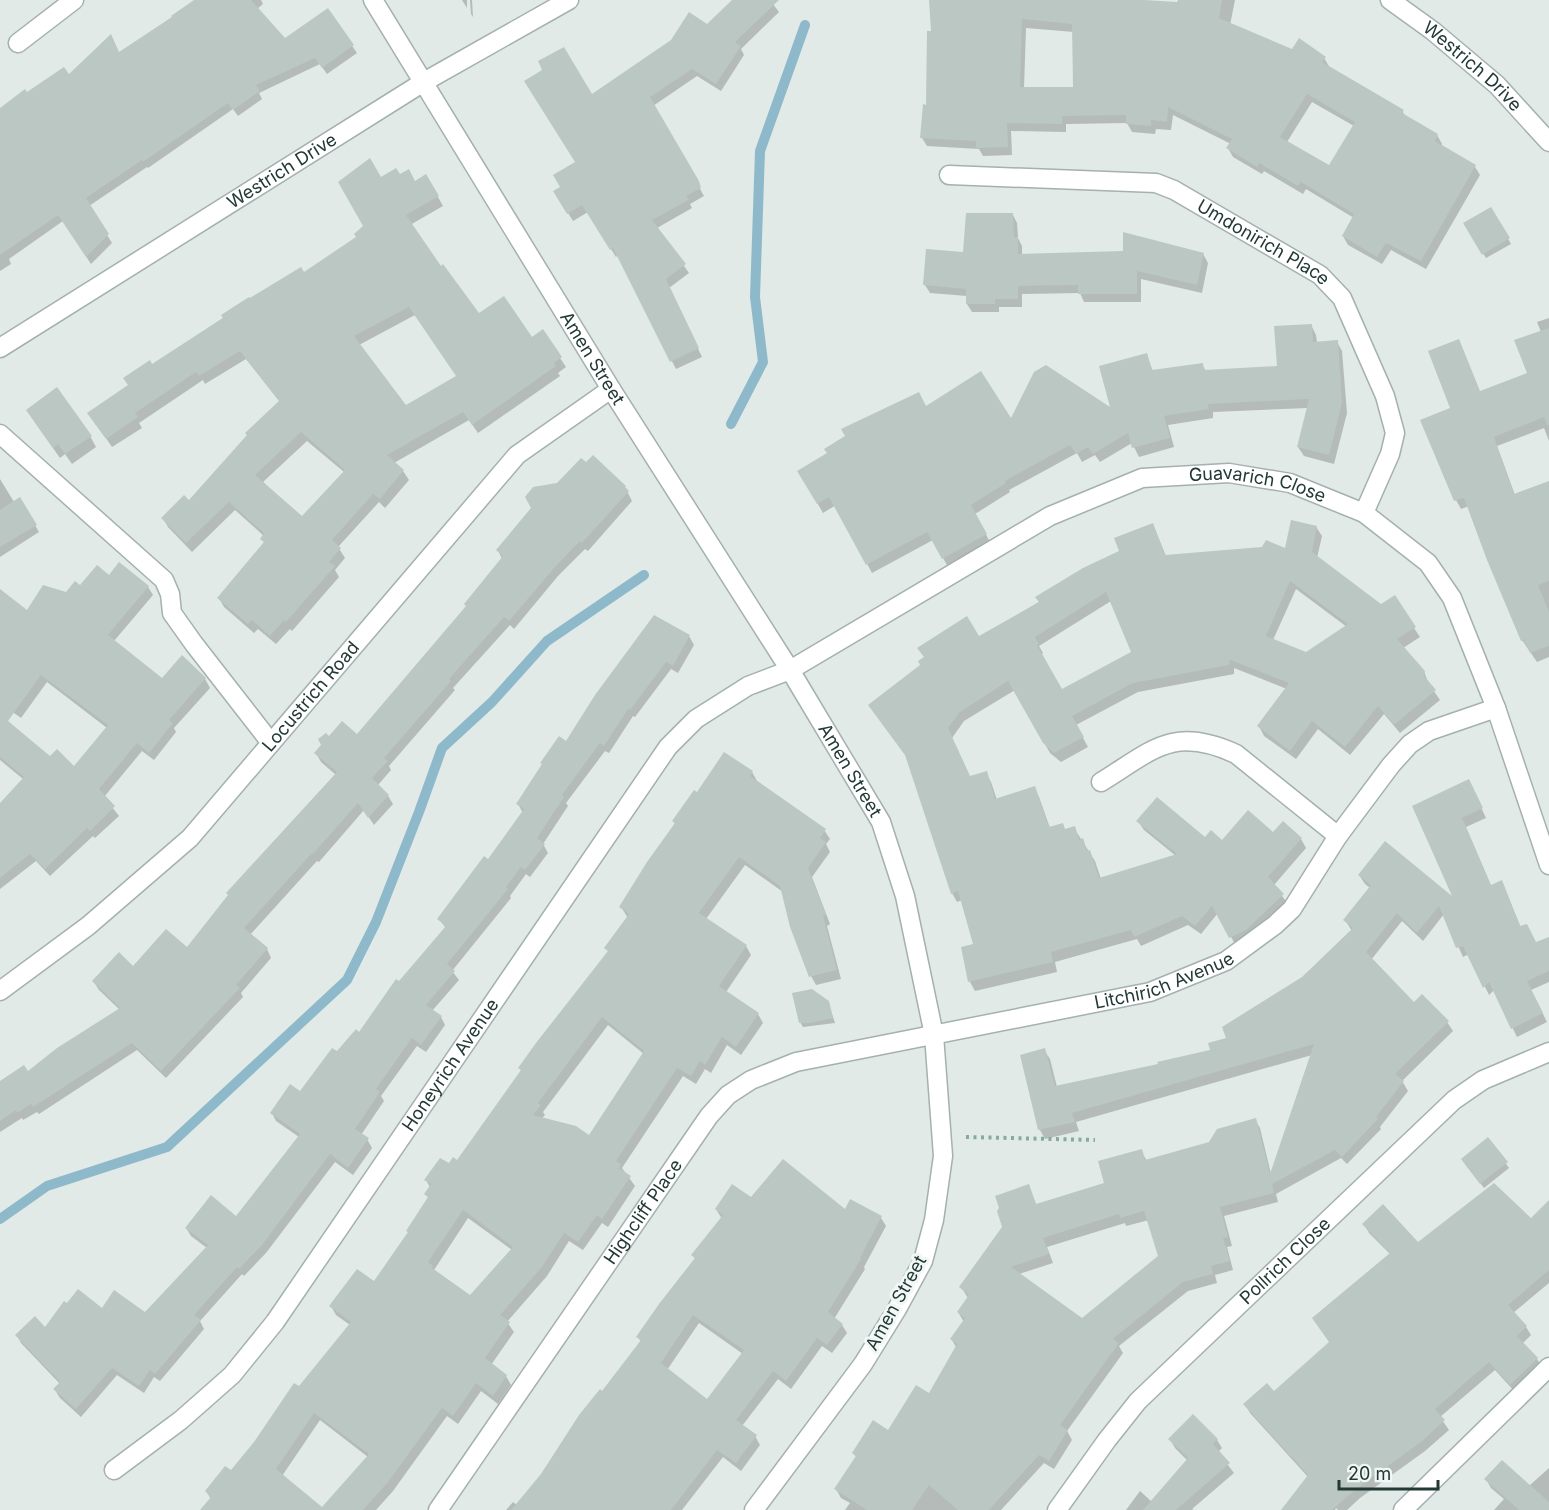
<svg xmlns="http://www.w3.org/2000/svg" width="1549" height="1510" font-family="Inter,sans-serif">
<rect width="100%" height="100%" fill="#e1eae7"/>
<g fill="#0003" fill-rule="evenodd">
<path d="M197,0H261L263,4L257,9L285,39L327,10L357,53L327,74L320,64L259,93L262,99L238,116L233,109L148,168L147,167L89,206L112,243L91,264L63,221L9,259L11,264L0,271V119L27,94L119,54Z"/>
<path d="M462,0H467V8Z"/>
<path d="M470,0H472L473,17L471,14Z"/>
<path d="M734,0H770L779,12L741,49L744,55L721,91L697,76L653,106L704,196L690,204L692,208L657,228L689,273L669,288L702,357L676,369L618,255L616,257L588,212L573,221L555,192L562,188L577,162L591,97L707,26Z"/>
<path d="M930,0H1117L1178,3L1179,0H1235L1230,25L1292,51L1324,58L1330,68L1402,111L1406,117L1437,135L1442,144L1441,146L1475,167L1480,175L1426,269L1391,250L1382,264L1348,245L1343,236L1354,218L1306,189L1303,194L1264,171L1262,174L1233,157L1228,148L1231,144L1173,115L1171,130L1156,129L1155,134L1132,132L1127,123L1066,124V132L1011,131L1012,155L983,156L979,149L927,146L922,138L927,106L932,32ZM1026,28L1074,32V89L1024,88ZM1312,102L1354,126L1330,167L1287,142Z"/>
<path d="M399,176L414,182L426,176L443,206L410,225L441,268L479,315L531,339L542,331L566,367L558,373L560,376L478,433L469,420L394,463L403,471L409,480L385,508L379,502L338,547L345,558L335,570L339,577L292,631L290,629L276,644L258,629L254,633L224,607L219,598L265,544L262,539L264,536L235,510L192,552L168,527L163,518L189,502L280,402L246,359L205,384L203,380L139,423L142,428L112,447L95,422L151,366L250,300L303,274L358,238L365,227L380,179ZM415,315L458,377L406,407L359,345ZM307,441L344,472L302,518L263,482Z"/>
<path d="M1491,209L1511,244L1486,258L1465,224Z"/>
<path d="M1013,215L1017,223L1018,238L1022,246V256L1203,254L1208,263L1202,293L1141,279V302H1084L1080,293L1022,294V307H999V312H972L967,304V296L930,293L925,285Z"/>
<path d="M1549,318V441L1544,428L1497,446L1515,495L1549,483V657L1537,662L1522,640L1469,506L1461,509L1456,500L1452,408L1480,393L1529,374L1541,332L1537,322Z"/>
<path d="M1311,325L1316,335L1317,343L1337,342L1342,351L1347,413L1334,464L1304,456L1298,447L1308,408L1213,412V418L1168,425L1174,447L1139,457L1132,443L1100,462L1095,455L1082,462L1077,453L1009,490L1010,492L975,514L991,544L948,567L933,540L872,573L836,505L823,513L799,471L926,408L1012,421L1113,410L1146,355L1153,371L1202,365L1206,371L1279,368Z"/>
<path d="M34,421L90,436L96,447L72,464L65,454L60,458Z"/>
<path d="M0,479L14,502L19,499L39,532L0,557Z"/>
<path d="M625,487L632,501L588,551L585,549L558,576L514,629L510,625L453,688L455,690L389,766L391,770L378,785L388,796L393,804L374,825L364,810L319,862L317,861L250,935L267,949L271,958L241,993L243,997L166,1078L137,1050L39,1114L37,1112L23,1120L22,1118L0,1132V1082L28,1073L120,1010L99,990L94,982L187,949L336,775L321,762L316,753L329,738L357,736L467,607L502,559L498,550Z"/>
<path d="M1153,525L1166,556L1286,550L1316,527L1322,536L1317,558L1381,606L1414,628L1420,637L1403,648L1424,672L1429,684L1440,700L1400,733L1384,714L1350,755L1318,729L1296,759L1264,736L1259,726L1287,689L1234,668V674L1138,692L1076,725L1088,747L1061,762L1050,753L1015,690L964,721L952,738L970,777L986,773L991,782L997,800L1034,788L1039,797L1050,828L1065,831L1074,828L1095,861L1101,879L1176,856L1144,830L1138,821L1222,843L1273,834L1301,839L1306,848L1274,885L1288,904L1236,946L1218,913L1201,934L1188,925L1141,946L1137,939L1055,962L1057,972L975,991L970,982L975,945L962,900L957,902L952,893L908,759L870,705L1121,552ZM1296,589L1347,627L1307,654L1273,640ZM1111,601L1133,652L1061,691L1041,655L1043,653L1039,646Z"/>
<path d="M110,577L148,587L153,595L114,641L162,680L182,657L205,679L210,688L174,728L176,732L154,760L142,751L104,797L119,816L95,838L93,836L50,876L36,861L0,889V805L23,779L0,760V716L50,758L74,768L107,728L47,682L21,718L0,703V598L27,613L81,587Z"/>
<path d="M689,636L694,645L678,673L671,669L635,717L633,716L609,753L605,751L566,803L568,806L543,844L548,853L530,877L526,874L510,896L511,898L452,971L459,980L432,1011L441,1017L445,1025L426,1052L417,1046L381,1096L384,1101L361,1135L367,1139L372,1148L353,1175L335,1162L266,1253L244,1276L242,1274L200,1321L204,1329L160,1381L154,1377L144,1393L117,1375L81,1417L60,1398L55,1390L60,1384L21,1343L17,1335L45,1329L102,1310L145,1314L207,1248L191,1236L186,1228L236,1218L299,1137L276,1121L272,1113L301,1093L337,1053L359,1034L399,983L446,928L439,919L489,861L523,813L518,804L566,743Z"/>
<path d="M752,772L757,781L824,830L830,839L826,844L830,852L812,877L830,924L827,926L841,979L816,985L811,976L783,892L745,865L706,919L746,946L751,955L726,992L758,1014L763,1023L741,1055L727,1045L711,1073L705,1069L696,1084L683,1076L622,1168L635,1186L608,1227L602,1223L583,1250L569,1241L547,1276L507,1322L514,1332L491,1365L506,1376L511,1385L498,1404L481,1391L458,1424L447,1416L393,1491L376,1510H363L368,1457L320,1420L282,1476L324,1510H202L211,1499L206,1491L231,1472L350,1325L336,1315L331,1306L374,1283L409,1234L429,1199L426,1194L430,1187L426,1180L457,1162L522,1071L520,1068L609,953L606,948L628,918L621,907L676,825L673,821L697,794ZM608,1025L644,1054L590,1137L542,1118L545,1115L543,1112ZM468,1218L512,1250L471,1297L434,1270Z"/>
<path d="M1473,790L1486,818L1466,827L1491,886L1502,882L1521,928L1536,944L1549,938V982L1531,990L1547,1022L1517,1037L1494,990L1489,995L1469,954L1463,957L1444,914L1423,941L1402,921L1371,960L1414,1004L1447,1022L1453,1031L1402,1081L1408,1091L1380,1127L1381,1129L1347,1164L1341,1158L1276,1194L1278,1202L1224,1216L1232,1246L1227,1247L1233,1270L1215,1275L1217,1283L1188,1291L1119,1346L1123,1353L1067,1431L1072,1440L1054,1469L1044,1463L1001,1510H845L850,1503L841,1498L836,1489L856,1457L854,1453L888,1432L929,1395L956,1347L952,1340L964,1322L958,1312L968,1298L961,1287L1004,1227L1028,1186L1037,1206L1106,1184L1141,1151L1147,1161L1210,1143L1255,1120L1260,1128L1271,1174L1312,1055L1076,1122L1079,1131L1045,1139L1040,1130L1022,1056L1044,1050L1050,1059L1057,1087L1159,1065L1212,1051L1303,979L1352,931L1345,920L1370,888L1365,884L1359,875L1456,901L1414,807ZM1149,1220L1160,1257L1082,1320L1019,1274L1053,1263L1047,1247L1125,1223L1126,1226Z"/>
<path d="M828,1002L835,1023L803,1027L800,1022Z"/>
<path d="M1488,1139L1509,1168L1484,1188L1465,1164Z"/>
<path d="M751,1199L881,1218L886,1226L864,1267L865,1269L834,1319L842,1325L847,1333L832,1353L822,1346L791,1389L778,1379L742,1426L755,1436L760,1445L741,1471L723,1457L682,1510H506L513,1502L517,1505L542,1475L641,1342L638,1337L695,1259L693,1255L722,1219L716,1209ZM699,1323L743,1354L708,1401L667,1370Z"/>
<path d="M1549,1203V1283L1513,1313L1526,1327L1531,1335L1522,1344L1537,1359L1542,1367L1515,1392L1495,1370L1440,1417L1449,1430L1425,1451L1360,1498L1347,1510H1338L1336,1508L1335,1510H1283L1308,1477L1250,1413L1245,1404L1274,1393L1330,1343L1390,1254L1369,1233L1364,1224L1417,1244L1531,1220Z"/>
<path d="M1170,1439L1217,1440L1222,1448L1218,1452L1234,1473L1192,1509L1194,1510H1126L1140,1491L1152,1502L1188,1461L1175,1448Z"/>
<path d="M1549,1468V1510H1494L1504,1499L1491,1488L1486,1479L1529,1486Z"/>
</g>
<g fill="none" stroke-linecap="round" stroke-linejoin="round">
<g stroke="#8eb9ca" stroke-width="10">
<path d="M731,424L763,362L755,297L760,151L805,25"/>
<path d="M0,1219L47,1186L167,1147L347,980L376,922L419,812L442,748L492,702L547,641L644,575"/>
</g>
</g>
<g fill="#bac7c3" fill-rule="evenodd">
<path d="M194,0H251L285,38L328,8L354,45L322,68L315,58L256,85L260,91L233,110L228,103L143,162L142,160L86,198L109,234L86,257L58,215L0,255V108L25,89L27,92L64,67L69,74L111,34L119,52L172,17L171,16Z"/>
<path d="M732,0H779L735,42L741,46L716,84L692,69L650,97L699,181L701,188L686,196L689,200L652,220L686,264L666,279L699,348L670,362L613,248L610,250L582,205L567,214L553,191L560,187L553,175L575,162L524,81L542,70L538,61L564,47L592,94L671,40L689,12L707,24Z"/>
<path d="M929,0H1144L1177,2L1178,0H1222L1219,18L1292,49L1299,38L1326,57L1322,62L1404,110L1402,113L1438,134L1435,141L1476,165L1421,261L1386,243L1377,257L1342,236L1354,214L1301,182L1298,186L1259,163L1257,167L1226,148L1232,139L1168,107L1167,122L1151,120V126L1126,124V115L1062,116V124L1007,123L1008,147L976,148V141L920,138L923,104L926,105L927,31H931ZM1022,19L1072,24L1073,87H1020ZM1307,94L1355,122L1329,165L1280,137Z"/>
<path d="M370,158L381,177L396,168L400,174L409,169L415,181L426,174L439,196L406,215L441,266L443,264L479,313L504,296L532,337L543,329L562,357L554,363L556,366L472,425L463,412L387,455L404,470L380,499L373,494L332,540L341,548L329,562L335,566L286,622L284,620L270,636L252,620L248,624L217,598L264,542L260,539L264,533L229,502L186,543L161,518L184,495L189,500L247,435L245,433L279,401L240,351L199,376L196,372L135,413L138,417L106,439L87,413L128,385L123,378L150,360L152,364L223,318L221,315L249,297L250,298L301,267L304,272L356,237L354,234L363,226L338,182ZM409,307L456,376L406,405L354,336ZM301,432L345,470L302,516L255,475Z"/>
<path d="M1491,207L1510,238L1482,255L1463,223Z"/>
<path d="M966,213H1013L1014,237H1018V254L1123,251V232L1204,253L1197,285L1137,271V294H1078V285L1018,286V299H995V304H966V289L923,285L926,249L963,252Z"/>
<path d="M1312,324L1313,342L1338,340L1342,403L1329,455L1297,447L1309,399L1208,404L1209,409L1164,416L1170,438L1132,448L1128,433L1093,454L1088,447L1076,454L1070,445L1005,481L1006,483L971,505L987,534L942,559L927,532L866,565L829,497L817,504L797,471L827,453L824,449L845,436L841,429L919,392L926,406L981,371L1011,418L1034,372L1046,365L1110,407L1099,366L1147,353L1152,370L1203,363L1204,370L1277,366L1274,326Z"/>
<path d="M1549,328V425H1547L1544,417L1494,437L1514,494L1549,481V581L1538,585L1549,612V646L1530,653L1524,640L1521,641L1487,560L1464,498L1454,501L1420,420L1450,408L1428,351L1459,339L1480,391L1527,373L1514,340Z"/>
<path d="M57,387L92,436L65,454L58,444L53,448L26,410Z"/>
<path d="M593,455L626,486L625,487L629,491L582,543L580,541L554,568L509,621L504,617L449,679L451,681L384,758L388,761L372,778L389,795L368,818L358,803L313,854L312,853L244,928L268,948L236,985L240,988L161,1071L132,1043L33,1107L31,1104L17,1113L16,1110L0,1121V1081L24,1065L28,1071L57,1048L120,1008L92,981L119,952L133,966L166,929L187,947L228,895L226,893L337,772L314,753L321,745L318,739L326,733L329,736L342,721L357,734L466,606L464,604L503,556L496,550L531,508L525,497L533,487L557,483L581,458L586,462Z"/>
<path d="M20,497L37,525L0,547V510Z"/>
<path d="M1291,520L1317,526L1312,552L1381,604L1395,595L1416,627L1397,639L1425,671L1424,676L1436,690L1394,725L1378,706L1345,747L1312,721L1290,751L1257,726L1289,683L1230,660L1229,665L1133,683L1072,716L1084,737L1054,753L1043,743L1008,681L960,712L948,728L970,776L987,771L995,799L1035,786L1049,827L1063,823L1065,829L1075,826L1079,840L1083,838L1087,851L1090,850L1099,878L1177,854L1136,821L1157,797L1205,837L1211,830L1222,840L1248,810L1273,832L1283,821L1302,838L1268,877L1284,894L1246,930L1229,938L1212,906L1195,926L1182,916L1134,937L1131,930L1051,952L1053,962L968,982L961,947L973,944L958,891L951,894L905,755L868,705L920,665L918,661L924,657L917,648L967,616L979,636L1039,602L1035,597L1083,568L1119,551L1114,538L1153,523L1165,555L1262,547L1266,540L1285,548ZM1290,581L1348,624L1306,652L1266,636ZM1106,592L1131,652L1062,689L1037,645L1039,644L1035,637Z"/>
<path d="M119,562L149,586L108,635L162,678L182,655L206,678L169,720L173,723L149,753L137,743L99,789L115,806L90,831L87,828L45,869L30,854L0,878V803L24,777L0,757V589L27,610L43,585L66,592L75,581L80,585L97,565L109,575ZM41,675L108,725L74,766L57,749L50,756L8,721Z"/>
<path d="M654,615L690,635L673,666L666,662L630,710L628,709L604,746L600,743L562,795L564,797L537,838L545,844L525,870L521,867L506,887L508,889L447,964L455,971L426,1005L442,1016L421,1045L412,1038L376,1089L380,1092L355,1129L369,1138L348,1168L330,1154L262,1245L239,1269L237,1267L194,1315L201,1320L155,1374L150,1370L139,1386L112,1368L76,1409L53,1389L60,1382L15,1335L35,1316L45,1327L64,1301L67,1303L78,1289L102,1308L114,1290L145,1312L208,1245L185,1228L211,1195L236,1216L300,1134L270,1113L290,1084L300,1091L332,1048L337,1051L356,1029L359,1032L396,979L399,981L446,926L437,919L484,856L488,859L524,809L516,804L542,764L540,763L559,736L566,741L595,695Z"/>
<path d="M724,752L753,771L750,776L826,829L820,838L826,842L808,868L826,915L823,916L837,970L809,977L790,927L780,886L739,857L699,913L747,945L719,986L759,1013L736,1047L722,1037L705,1065L700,1061L691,1076L677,1068L616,1161L621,1164L619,1168L631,1176L602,1219L597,1215L578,1242L564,1233L542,1267L500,1315L510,1322L485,1358L507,1375L493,1396L476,1383L453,1416L442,1408L388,1482L363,1510H200L211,1497L205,1491L225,1466L231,1470L254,1442L294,1383L299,1386L351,1322L329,1306L357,1269L374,1281L408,1232L406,1231L428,1197L424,1194L431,1184L424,1180L440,1158L449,1163L453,1157L457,1160L521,1070L518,1068L536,1043L608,951L604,948L629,914L619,907L647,862L675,823L672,821L694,790L697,792ZM602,1017L644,1051L589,1135L576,1126L533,1115L541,1105L538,1103ZM463,1210L513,1247L470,1295L432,1268L433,1266L428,1262ZM314,1413L369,1454L322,1507L276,1469Z"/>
<path d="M1469,779L1483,808L1462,818L1491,885L1502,880L1520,926L1527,924L1536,942L1549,937V971L1527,981L1543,1013L1511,1029L1489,982L1483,988L1463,946L1456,948L1439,906L1417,933L1397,913L1366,952L1414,1002L1422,994L1449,1021L1395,1074L1404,1081L1376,1117L1378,1119L1342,1157L1335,1150L1272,1184L1274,1193L1220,1207L1228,1237L1223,1238L1230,1261L1211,1266L1213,1274L1183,1282L1113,1339L1119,1343L1060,1425L1068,1430L1049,1461L1039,1455L989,1510H958L929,1485L912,1510H867L834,1489L856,1456L852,1453L873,1420L888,1430L916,1385L929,1393L957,1344L950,1339L965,1318L957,1312L969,1295L959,1287L1002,1227L997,1211L999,1208L995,1196L1029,1184L1036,1204L1104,1183L1098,1161L1142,1149L1145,1160L1209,1142L1217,1129L1256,1118L1270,1174L1314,1044L1072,1113L1075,1122L1038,1130L1020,1055L1045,1048L1055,1086L1158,1064L1157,1062L1210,1050L1208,1043L1226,1038L1222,1027L1302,977L1353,928L1343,920L1371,885L1358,875L1385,841L1452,896L1412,806ZM1144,1211L1158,1256L1082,1318L1011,1267L1049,1254L1043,1238L1119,1214L1120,1218Z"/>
<path d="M812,989L829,1001L833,1018L810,1023H799L792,993Z"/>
<path d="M1488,1137L1508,1162L1480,1184L1461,1159Z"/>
<path d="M783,1159L845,1209L850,1199L882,1216L860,1258L861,1259L828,1312L843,1324L827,1345L817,1338L786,1381L773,1371L736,1420L757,1435L736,1463L717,1450L671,1510H511L541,1474L579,1415L600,1389L602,1391L641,1340L636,1337L659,1304L695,1258L691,1255L723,1215L715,1209L732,1184L751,1197ZM693,1315L744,1350L707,1399L661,1363Z"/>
<path d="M1494,1183L1531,1218L1549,1200V1270L1508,1305L1527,1326L1517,1336L1538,1358L1510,1385L1489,1362L1435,1409L1445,1420L1421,1442L1355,1490L1332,1510H1281L1308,1475L1243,1404L1267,1383L1274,1391L1329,1342L1312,1318L1390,1253L1362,1224L1383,1204L1418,1242Z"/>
<path d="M1193,1414L1218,1439L1213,1444L1230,1463L1176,1510H1143L1188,1458L1168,1439Z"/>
<path d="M1502,1460L1549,1502V1510H1519L1484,1479Z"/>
</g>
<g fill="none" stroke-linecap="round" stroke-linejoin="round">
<g stroke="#a4b1ae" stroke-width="21">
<g id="minor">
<path id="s1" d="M373,0L611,389L790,670L881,822L905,896L934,1035L943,1156L934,1220L923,1261L897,1309L863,1364L754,1510"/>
<path id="s2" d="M1390,0L1433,31L1497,85L1549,142"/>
<path d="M18,43L74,0"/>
<path id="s3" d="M949,175L1156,183L1174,190L1320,275L1342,298L1385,396L1395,433L1390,454L1364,513"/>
<path id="s4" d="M0,348L422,83L569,0"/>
<path d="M0,434L164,580L170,594L172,613L194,644L271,743"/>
<path d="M1101,782C1153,750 1173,725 1236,754L1338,836"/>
<path id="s5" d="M0,991L88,926L190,838L517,455L611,389"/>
<path id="s6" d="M114,1470L181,1420L232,1375L275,1322L668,747L696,719L748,686L790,670L1050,516L1142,478L1229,473L1290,483L1364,513L1428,563L1452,598L1496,708L1549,865"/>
<path id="s7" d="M438,1510L709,1116L728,1095L751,1080L796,1062L1150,992L1226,961L1275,925L1292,909L1338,836L1391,765L1410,744L1429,731L1496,708"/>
<path id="s8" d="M1057,1510L1107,1440L1138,1401L1454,1100L1483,1080L1549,1052"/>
<path d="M1403,1510L1549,1367"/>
</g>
</g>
<path stroke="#85aaa3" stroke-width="4" stroke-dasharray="3 4.5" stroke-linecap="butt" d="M966,1137L1095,1140"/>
<use href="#minor" stroke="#fff" stroke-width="18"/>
</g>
<g text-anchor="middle" stroke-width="6" stroke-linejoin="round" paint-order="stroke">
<g font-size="18" fill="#233936" stroke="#f1f7f5">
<text dy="6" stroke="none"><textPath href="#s2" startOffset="106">Westrich Drive</textPath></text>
<text dy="6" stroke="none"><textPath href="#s4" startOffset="333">Westrich Drive</textPath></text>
<text dy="6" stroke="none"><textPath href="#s3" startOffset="330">Umdonirich Place</textPath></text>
<text dy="6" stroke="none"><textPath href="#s1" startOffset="420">Amen Street</textPath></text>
<text dy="6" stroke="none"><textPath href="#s6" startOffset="1581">Guavarich Close</textPath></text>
<text dy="6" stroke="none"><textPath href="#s5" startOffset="430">Locustrich Road</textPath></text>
<text dy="6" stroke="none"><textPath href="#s1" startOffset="906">Amen Street</textPath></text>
<text dy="6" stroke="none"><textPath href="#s7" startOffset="960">Litchirich Avenue</textPath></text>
<text dy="6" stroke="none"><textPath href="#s6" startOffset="531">Honeyrich Avenue</textPath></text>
<text dy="6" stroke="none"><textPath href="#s7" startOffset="362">Highcliff Place</textPath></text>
<text dy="6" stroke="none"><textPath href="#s8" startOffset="339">Pollrich Close</textPath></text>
<text transform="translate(896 1303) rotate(-61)" y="6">Amen Street</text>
</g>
</g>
<path d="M1339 1480v9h99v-9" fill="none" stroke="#233936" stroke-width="3"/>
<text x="1348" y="1480" font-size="18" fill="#233936" stroke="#f1f7f5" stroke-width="4.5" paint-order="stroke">20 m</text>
</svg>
